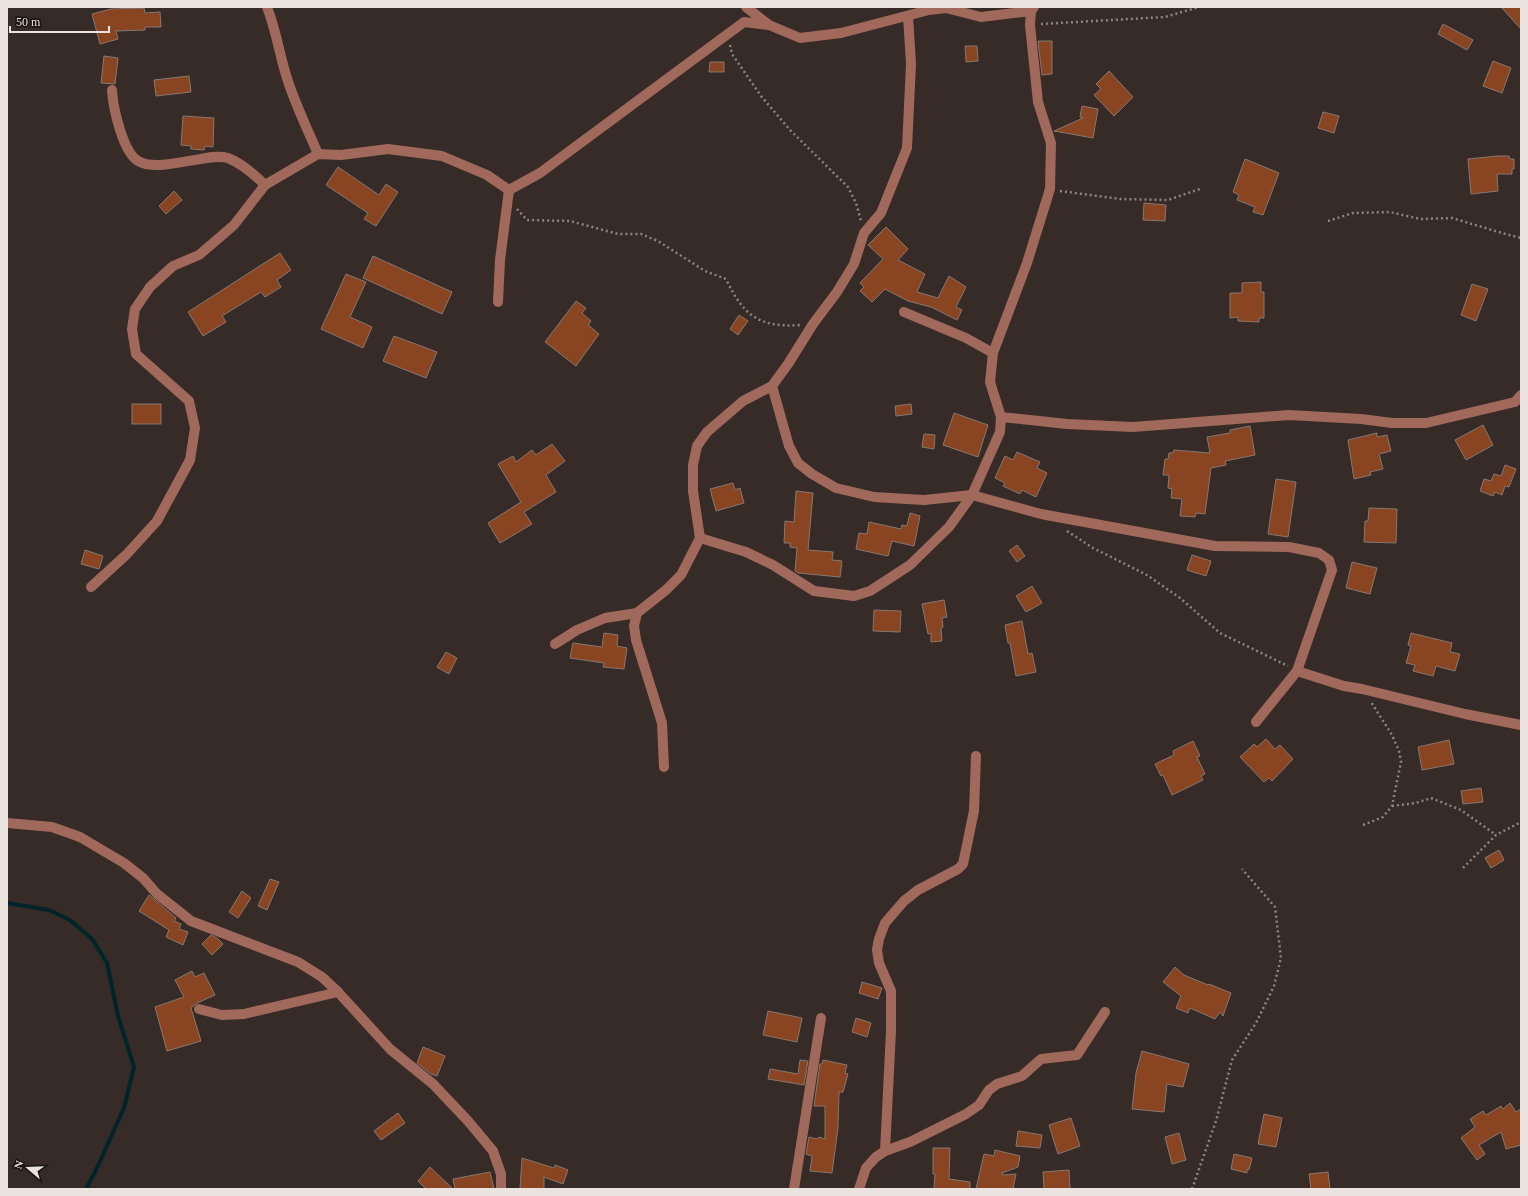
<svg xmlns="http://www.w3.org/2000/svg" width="1528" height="1196" font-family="Georgia,serif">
<rect width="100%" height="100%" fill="#362b26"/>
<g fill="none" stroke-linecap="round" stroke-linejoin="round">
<path stroke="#002429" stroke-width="4" d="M7,903L49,910L70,920L92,939L107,963L118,1016L134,1067L124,1108L97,1168L86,1189"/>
</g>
<g fill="#894421" stroke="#867872">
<path d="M1501,7H1521V29Z"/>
<path d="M144,8L145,13L160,12L161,27H145V30L116,31L118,39L100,44L92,14L111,9Z"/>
<path d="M1443,24L1473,40L1467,50L1438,34Z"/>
<path d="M1038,41H1052V74L1042,75Z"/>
<path d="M965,46H977L978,61L966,62Z"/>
<path d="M104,56L118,58L115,84L101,83Z"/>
<path d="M1493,61L1511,68L1502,93L1483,86Z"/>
<path d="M710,62H724V72H709Z"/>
<path d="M1109,71L1133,97L1114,116L1094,95L1101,89L1096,84Z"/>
<path d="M189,76L191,92L156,96L154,80Z"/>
<path d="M1082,106L1098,109L1093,138L1054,131L1083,118L1080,117Z"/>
<path d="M1323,112L1339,116L1334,133L1318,128Z"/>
<path d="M183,116L214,118L213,147L205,146L204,150L191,149V146L181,145Z"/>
<path d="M1497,156H1509L1510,159H1514V169H1512V174H1497L1498,191L1471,194L1468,159Z"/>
<path d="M1245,159L1279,173L1263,215L1253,212L1255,207L1237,200L1239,195L1233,192Z"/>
<path d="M338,167L379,195L386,184L398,192L376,226L364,219L368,213L326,185Z"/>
<path d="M174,191L182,200L166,214L159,206Z"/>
<path d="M1144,203L1166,205L1165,221L1143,220Z"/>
<path d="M886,227L908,249L898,260L925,274L917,292L938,298L949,276L966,287L956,307L962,310L957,320L931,307L908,301L885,289L872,302L860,291L864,287L860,283L883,259L868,245Z"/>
<path d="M280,253L291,270L277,280L281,287L265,297L261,292L222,316L226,322L203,336L188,312Z"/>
<path d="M373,256L452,292L442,314L363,278Z"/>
<path d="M346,274L366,282L350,317L372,327L363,348L321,329Z"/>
<path d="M1261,282V292H1264V318H1259V322L1238,321V317L1230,318V293H1242V283Z"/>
<path d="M1472,284L1488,289L1476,321L1461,315Z"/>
<path d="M576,301L586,308L582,313L591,321L588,325L599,334L576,366L545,342Z"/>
<path d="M739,315L748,321L738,335L730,329Z"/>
<path d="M394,336L437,352L426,378L383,361Z"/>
<rect x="132" y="404" width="29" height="20"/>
<path d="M911,404L912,414L896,416L895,406Z"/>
<path d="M954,413L988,425L978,457L943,445Z"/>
<path d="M1483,425L1493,445L1466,460L1455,440Z"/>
<path d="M1250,426L1255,455L1225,461L1226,465L1211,468L1205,514L1196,513L1195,517L1180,516L1182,499L1171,498L1172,489L1168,488L1169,475H1163L1165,459H1168L1169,453H1173L1174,450L1210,453L1207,437L1230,433V430Z"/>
<path d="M1377,433V437L1387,435L1391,451L1379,454L1383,469L1370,472L1371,475L1354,479L1348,440Z"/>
<path d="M924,434L935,435L934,449L922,447Z"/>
<path d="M552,444L565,461L546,475L556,492L524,512L532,524L500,543L488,523L521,502L498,464L513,456L516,462L532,450L536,455Z"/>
<path d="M1017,452L1040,462L1037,468L1047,473L1036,497L1022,490L1020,494L1003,486L1005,483L995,478L1005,456L1013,460Z"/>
<path d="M1505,465L1516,469L1509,487L1505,486L1502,495L1495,492L1493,496L1480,491L1484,479L1491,481L1494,474L1501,476Z"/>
<path d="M1276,479L1296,482L1288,537L1268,534Z"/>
<path d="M733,483L735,490L740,488L744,503L716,511L710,489Z"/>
<path d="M796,491L813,493L808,550L833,552L832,560L842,561L840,577L798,573L795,571L797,548L790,547V543H784L785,521L794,522Z"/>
<path d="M1369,508L1397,509L1396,543L1364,542L1365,521H1368Z"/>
<path d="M910,513L920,516L914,546L892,541L888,556L856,549L859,533L867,534L869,522L901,529L902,525L907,526Z"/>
<path d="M1017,545L1025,556L1017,562L1009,551Z"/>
<path d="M85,550L103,556L99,569L81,564Z"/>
<path d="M1192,555L1211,561L1206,576L1187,570Z"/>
<path d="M1352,562L1377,568L1370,594L1346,588Z"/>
<path d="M1032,586L1042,603L1026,612L1016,596Z"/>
<path d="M944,600L947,617L942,618L943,627L941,628L942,641L931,642V633L928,634L922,604Z"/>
<path d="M874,610L901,611L900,632L873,631Z"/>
<path d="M1022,621L1028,654L1032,653L1036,672L1016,676L1010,643H1008L1005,625Z"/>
<path d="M604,633L618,635L617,646L627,648L624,669L603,667L604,663L570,658L573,643L602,647Z"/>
<path d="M1411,633L1452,643L1450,652L1460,654L1455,671L1436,666L1433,676L1413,671L1415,665L1406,663L1411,646L1408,645Z"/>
<path d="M446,652L457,658L449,674L437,667Z"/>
<path d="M1266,739L1275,749L1280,745L1293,759L1272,781L1269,778L1264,782L1240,757L1254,744L1257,747Z"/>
<path d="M1449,740L1454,764L1422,770L1418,747Z"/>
<path d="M1193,741L1200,756L1197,757L1205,774L1201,776L1203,780L1172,795L1163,775L1161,776L1155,764L1174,755L1173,751Z"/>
<path d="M1481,788L1483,802L1463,804L1461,791Z"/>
<path d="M1499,850L1504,860L1491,868L1485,858Z"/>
<path d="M270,879L279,882L267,910L258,906Z"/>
<path d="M242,891L251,898L238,918L229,912Z"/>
<path d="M149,895L176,918L174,921L181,924L179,929L188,932L183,945L166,937L169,930L139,911Z"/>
<path d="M211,935L217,938L223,944L212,955L202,944Z"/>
<path d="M1175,967L1184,975L1208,985L1209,984L1231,993L1223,1016L1220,1012L1215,1019L1190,1008L1188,1013L1176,1008L1181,996L1163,982Z"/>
<path d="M192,971L195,977L204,973L215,995L197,1003L191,1008L201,1041L167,1051L155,1007L184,997L175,980Z"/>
<path d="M862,982L882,988L878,999L859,993Z"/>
<path d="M768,1011L802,1018L797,1042L763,1035Z"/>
<path d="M856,1018L871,1023L867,1037L852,1032Z"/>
<path d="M423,1047L445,1056L437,1076L431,1074L417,1063Z"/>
<path d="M1142,1051L1189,1064L1183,1087L1167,1084L1164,1112L1132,1109L1136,1073Z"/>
<path d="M800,1060L808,1061L804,1085L768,1079L770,1069L798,1074Z"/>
<path d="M823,1060L847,1065L845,1073L848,1074L843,1092H839L838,1128L832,1173L810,1171L812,1156L806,1154L809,1137L817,1139L819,1137L825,1139V1106H814L820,1064H822Z"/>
<path d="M1510,1103L1516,1112L1521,1109V1145L1506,1149L1501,1132L1479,1145L1485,1154L1477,1160L1461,1138L1475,1127L1470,1119L1483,1111L1486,1115L1501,1106L1503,1109Z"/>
<path d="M398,1113L405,1123L381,1140L374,1131Z"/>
<path d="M1264,1114L1282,1118L1276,1147L1258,1144Z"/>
<path d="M1071,1118L1080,1146L1058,1154L1049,1125Z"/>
<path d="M1018,1131L1042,1135L1040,1148L1016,1146Z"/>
<path d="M1179,1133L1186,1160L1172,1164L1165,1137Z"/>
<path d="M933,1148H950L949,1179L970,1182V1189H934L935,1174H933Z"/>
<path d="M995,1150L1020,1156L1018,1167L1002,1173V1175L1016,1174L1013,1189H976L984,1154L994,1156Z"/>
<path d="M1234,1154L1252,1158L1249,1170L1247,1169V1173L1231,1169Z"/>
<path d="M522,1158L554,1168L555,1165L568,1170L563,1184L544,1177V1189H520Z"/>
<path d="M430,1167L453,1189H426L418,1181Z"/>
<path d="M1069,1170L1070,1189H1044L1043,1172Z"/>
<path d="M490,1172L494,1189H455L453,1179Z"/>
<path d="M1328,1172L1330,1189H1311L1309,1174Z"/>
</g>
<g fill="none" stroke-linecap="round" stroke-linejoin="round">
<g stroke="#8f8581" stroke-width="2.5" stroke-dasharray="2 3" stroke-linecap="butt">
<path d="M1041,24L1165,17L1199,7"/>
<path d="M730,45L732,54L761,96L790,130L848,187L856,203L861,221"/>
<path d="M1060,191L1120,199L1168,200L1200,189"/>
<path d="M517,209L527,220L570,221L618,234H641L658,241L705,271L726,279C743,315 759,328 800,325"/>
<path d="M1328,221L1353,213L1390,212L1420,219L1452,218L1502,233L1521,238"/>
<path d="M1067,531L1093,548L1147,575L1180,598L1220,633L1288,666"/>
<path d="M1392,806L1416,803L1431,798L1461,810L1496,835"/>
<path d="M1363,825L1383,817L1392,806L1401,762L1399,751L1392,735L1371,702"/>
<path d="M1463,868L1496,835L1521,822"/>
<path d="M1192,1189L1216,1121L1232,1060L1256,1023L1274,986L1281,958L1275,907L1242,869"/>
</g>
<g stroke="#a0695b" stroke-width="10">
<path d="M267,7C276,30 279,52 286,75C294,102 307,128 318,154"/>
<path d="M746,7L769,25"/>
<path d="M112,90C113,107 123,155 140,162C154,169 180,162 195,160C205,158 218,155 228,158C243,164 254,174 265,185"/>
<path d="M509,190L540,173L744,22L769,25L800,38L841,33L929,10L946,8L981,17L1031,11L1034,7"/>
<path d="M498,302L500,260L509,190"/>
<path d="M904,312L966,338L993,353"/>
<path d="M772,386L789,446L798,463L812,474L836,488L874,497L924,500L972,495L1041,514L1215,546L1289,547L1319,553L1329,560L1332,570L1297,671L1256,722"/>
<path d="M1001,417L1067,424L1133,427L1289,415L1361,419L1392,423H1426L1515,402L1521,395"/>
<path d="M700,538L746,552L773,565L814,591L854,596L870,591L910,565L949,527L972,495L1000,432L1001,417L990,382L993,353L1027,263L1050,189L1051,143L1038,102L1030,25L1031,11"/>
<path d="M91,587L127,554L157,521L190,460L195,428L189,401L136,354L132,329L135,309L150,287L173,266L199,255L234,225L265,185L318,154L341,155L388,149L442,156L487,175L509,190"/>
<path d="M555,644L577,630L605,618L637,613"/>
<path d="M1297,671L1344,686L1362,689L1465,714L1521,725"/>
<path d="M664,767L662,723L636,640L634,626L637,613L666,590L681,575L700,538L693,491V465L697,446L707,432L743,401L772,386L788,364L813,324L837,292L854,264L864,233L881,213L907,148L911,64L908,16"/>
<path d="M7,823L52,827L80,837L124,863L143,878L157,894L191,921L298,962L322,977L338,992L390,1049L433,1084L468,1121L493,1151L501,1174V1189"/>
<path d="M199,1009L222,1015L244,1014L338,992"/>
<path d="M885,1151L891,1031V991L879,963L877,950L879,939L885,923L904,901L918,890L958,869L963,864L974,811L976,756"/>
<path d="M794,1189L821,1018"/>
<path d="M859,1189L866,1168L876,1157L885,1151L910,1142L966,1114L979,1105L989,1090L997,1084L1022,1076L1041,1059L1077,1055L1105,1012"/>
</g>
</g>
<rect width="1528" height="1196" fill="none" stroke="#ebe3e0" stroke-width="16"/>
<g transform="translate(28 1168) rotate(289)" stroke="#1a1512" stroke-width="3" paint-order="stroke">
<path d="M0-3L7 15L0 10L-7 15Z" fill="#ebe3e0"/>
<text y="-6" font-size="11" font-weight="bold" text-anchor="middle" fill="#ebe3e0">N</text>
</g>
<path d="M10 26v6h99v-6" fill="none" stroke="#ebe3e0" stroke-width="2"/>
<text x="16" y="26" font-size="12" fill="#ebe3e0" stroke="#1a1512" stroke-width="3" paint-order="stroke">50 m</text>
</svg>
